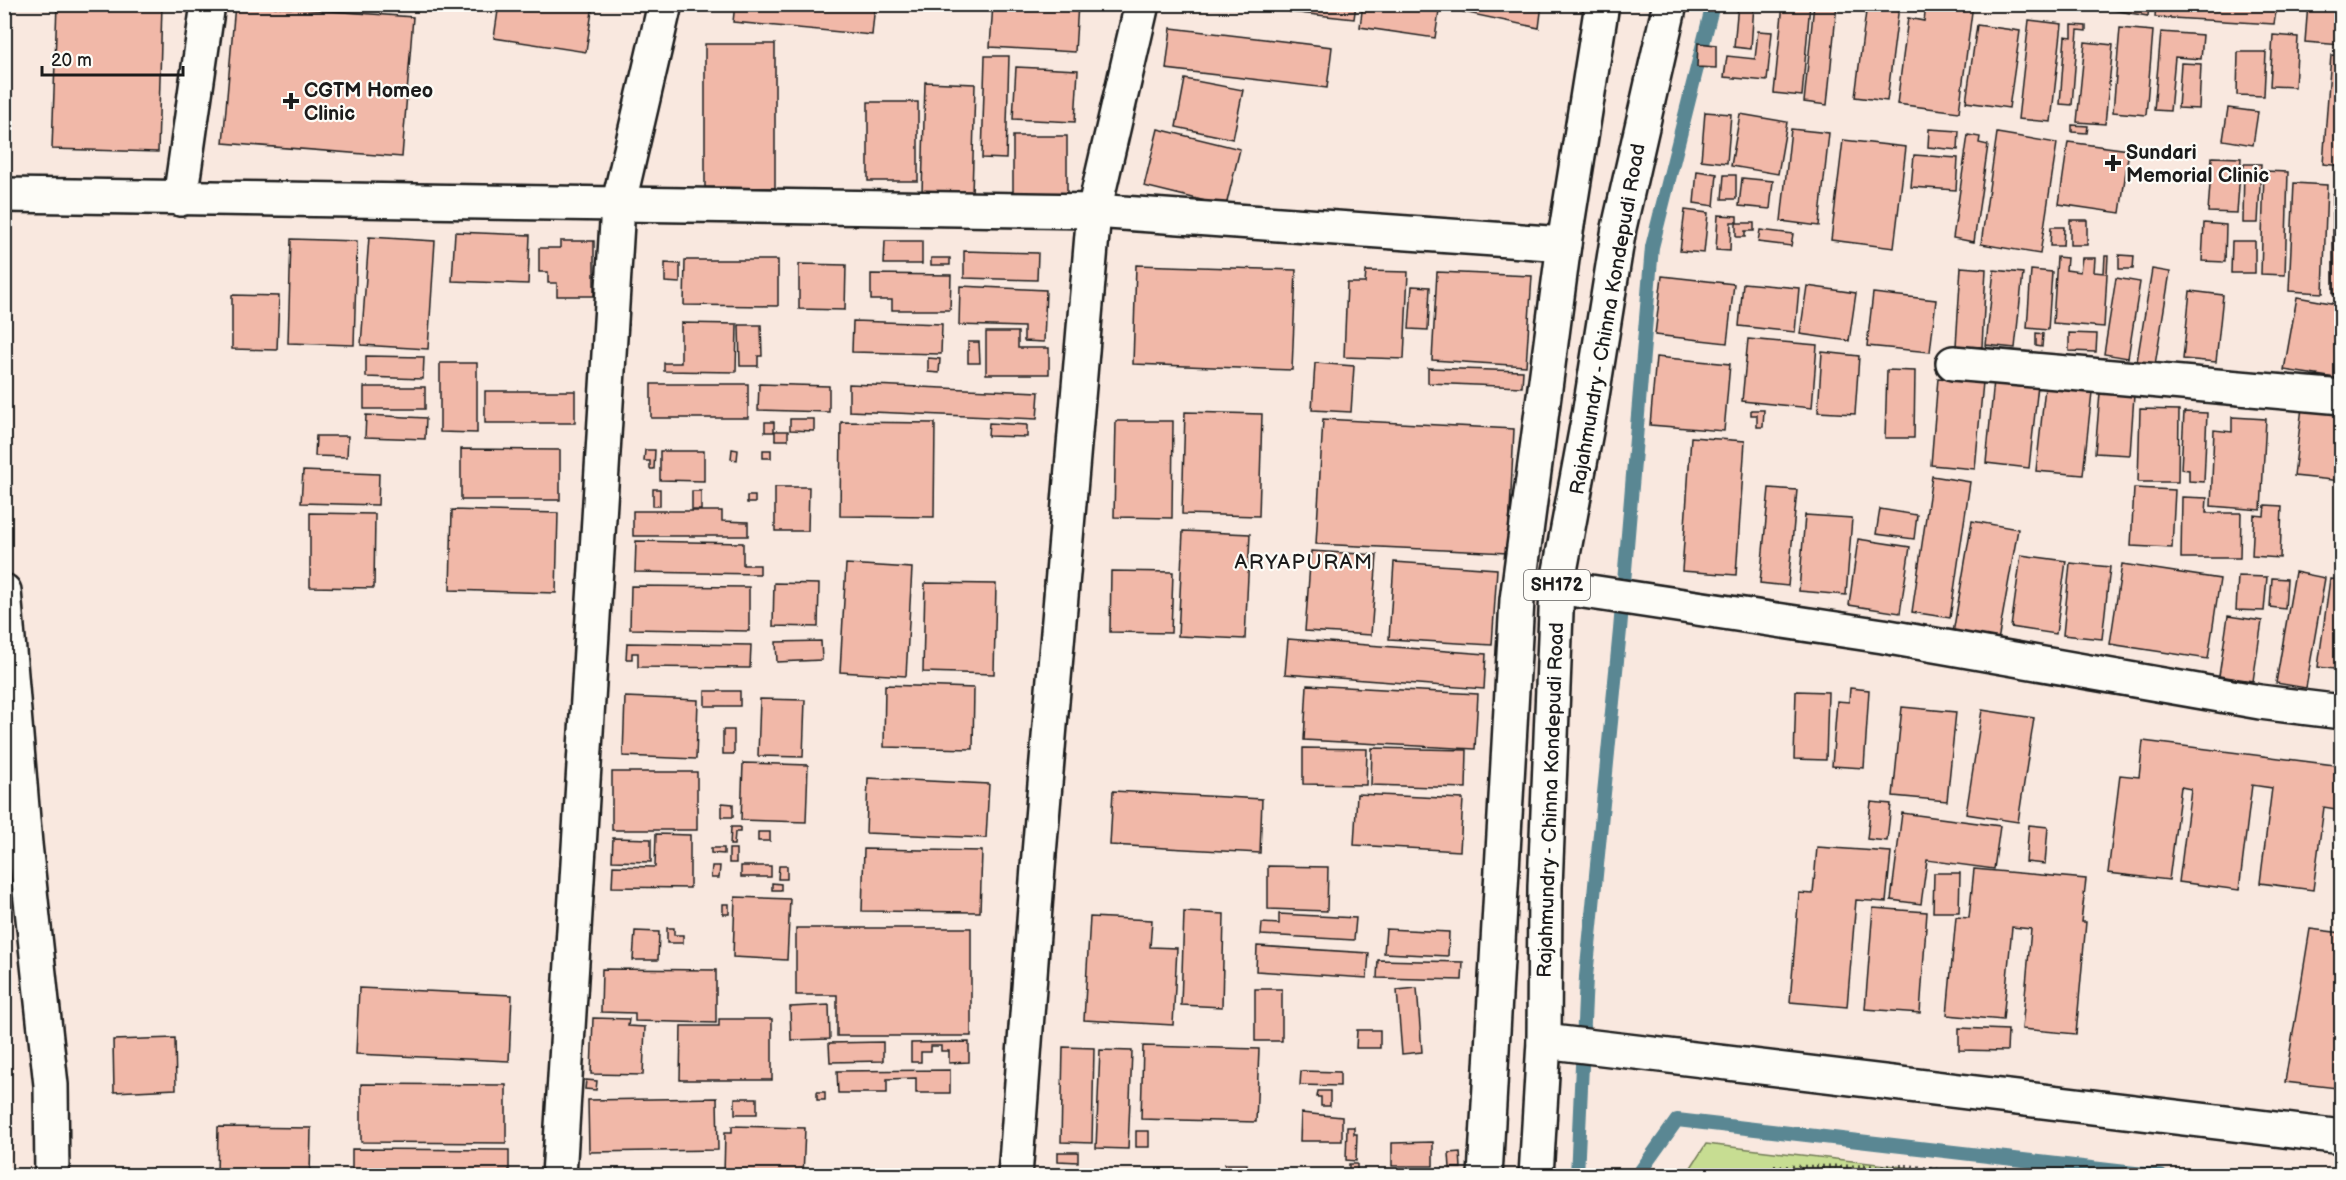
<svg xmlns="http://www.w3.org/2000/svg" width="2346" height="1180" font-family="'Balsamiq Sans',sans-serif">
<rect width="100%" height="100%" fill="#f9e8df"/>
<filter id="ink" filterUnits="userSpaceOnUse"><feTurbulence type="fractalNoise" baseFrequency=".0167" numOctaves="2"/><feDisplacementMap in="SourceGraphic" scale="12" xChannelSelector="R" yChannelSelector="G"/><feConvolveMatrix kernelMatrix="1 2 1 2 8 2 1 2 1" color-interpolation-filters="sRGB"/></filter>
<g filter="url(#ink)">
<path fill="#c7dd92" stroke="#727c57" stroke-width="1.5" d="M1706,1144L1972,1175H1686Z"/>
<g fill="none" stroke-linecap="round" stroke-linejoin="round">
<g stroke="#5a8793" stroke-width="14">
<path d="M1577,1176L1586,977L1620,630L1652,247L1713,4"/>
<path d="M1637,1176L1677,1120L2161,1176"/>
</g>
</g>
<g fill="#f1b8a8" stroke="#1c1c1c" stroke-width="1.5">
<path d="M57,4H162L158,152L52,149Z"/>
<path d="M235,4L413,17L402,157L223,143Z"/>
<path d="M499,4H593L586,52L494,38Z"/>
<path d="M735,4H875L872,35L733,22Z"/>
<path d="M993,4H1078L1075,52L990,47Z"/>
<path d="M1291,4H1356L1354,19L1290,12Z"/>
<path d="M1363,4H1440L1435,38L1360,27Z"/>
<path d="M1464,4H1542L1539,28L1463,12Z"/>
<path d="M1738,4H1754L1751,49L1734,47Z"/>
<path d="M1783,4H1810L1802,96L1774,93Z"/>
<path d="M1814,4H1837L1827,105L1804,102Z"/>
<path d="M1867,4L1899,6L1887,101L1855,97Z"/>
<path d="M1926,4H1973L1959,112L1897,104L1908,18L1924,21Z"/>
<path d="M2078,4H2149L2148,16Z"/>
<path d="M2156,4H2267L2277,5L2274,24L2155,17Z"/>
<path d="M2308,4H2342V45L2305,42Z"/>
<path d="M2029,20L2062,24L2051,122L2018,119Z"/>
<path d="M1977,25L2020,31L2009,108L1966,102Z"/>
<path d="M2072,25L2086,26V31L2078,30L2072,105L2060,104L2065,36L2072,37Z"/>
<path d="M1171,28L1332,47L1327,88L1166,69Z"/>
<path d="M2120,28L2153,31L2146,115L2113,112Z"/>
<path d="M1758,31L1772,32L1767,81L1724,77L1727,56L1755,59Z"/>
<path d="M2161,32L2203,35L2201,59L2175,57L2170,111L2154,110Z"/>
<path d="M2273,35L2298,37L2295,87L2270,86Z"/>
<path d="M2085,42L2113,45L2105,124L2077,122Z"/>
<path d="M1698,43L1716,45V68L1697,67Z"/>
<path d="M705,44H775V188L705,187Z"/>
<path d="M2238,52H2266L2264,96L2237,95Z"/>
<path d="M2331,55L2342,56V166L2323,164Z"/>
<path d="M985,56H1009L1006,159L982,158Z"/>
<path d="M2181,63L2201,64L2199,109L2178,108Z"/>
<path d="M1016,67L1078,70L1075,122L1013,119Z"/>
<path d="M1185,79L1243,90L1233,139L1176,127Z"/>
<path d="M925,82L975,84L972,195L922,194Z"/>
<rect x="868" y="102" width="50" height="79"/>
<path d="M2228,108L2258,112L2253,145L2223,140Z"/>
<path d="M1705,112L1731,114L1727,163L1701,160Z"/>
<path d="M1740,114L1787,122L1778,174L1731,166Z"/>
<path d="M2072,125L2088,126L2087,133L2072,132Z"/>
<path d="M1158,129L1240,149L1226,206L1144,186Z"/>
<path d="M1791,129L1829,133L1819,226L1781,221Z"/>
<path d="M1929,129L1959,131L1958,150L1928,147Z"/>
<path d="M1997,133L2057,143L2040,254L1981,244Z"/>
<path d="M1968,135L1980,137L1979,143L1988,145L1974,242L1953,238Z"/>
<rect x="1013" y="136" width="54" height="59"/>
<path d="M1843,140L1906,147L1894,248L1831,240Z"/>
<path d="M2068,142L2129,150L2120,213L2059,204Z"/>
<path d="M1914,155L1958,158L1956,190L1911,187Z"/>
<path d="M2212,157L2241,158L2237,213L2208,212Z"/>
<path d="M2244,164H2261L2258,223H2243Z"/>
<path d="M1697,171L1717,174L1714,206L1694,203Z"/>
<path d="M2264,171L2288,172L2285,275L2261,274Z"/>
<path d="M1724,175H1736V199H1722Z"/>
<path d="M1742,178L1773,181L1770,209L1739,206Z"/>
<path d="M2294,183L2327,185L2323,293L2289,291Z"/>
<rect x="2333" y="194" width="9" height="100"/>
<path d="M1685,210L1708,213L1704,253L1680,251Z"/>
<path d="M1718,215L1737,216V222H1731L1730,251L1716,250Z"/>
<rect x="2070" y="220" width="17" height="25"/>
<path d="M1736,223H1754V231H1745V237H1736Z"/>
<path d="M2204,223L2226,225L2225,262L2202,261Z"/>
<path d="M2051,227H2064L2063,246H2050Z"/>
<path d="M1760,230L1793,234L1791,246L1758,242Z"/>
<path d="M455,232L530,235L528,284L452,281Z"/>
<path d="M369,237L435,241L428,349L361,345Z"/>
<path d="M291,239L357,241L354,345L288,343Z"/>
<path d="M560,241H594V296H557V283H548V272H539V248H560Z"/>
<path d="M885,241H922V264H884Z"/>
<path d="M2232,241H2255V273H2231Z"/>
<path d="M964,251L1038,253L1037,280L964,278Z"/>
<path d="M2119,255L2134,256L2133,269H2119Z"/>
<path d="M2105,256H2108L2104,327L2053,323L2057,257L2067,258L2066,270L2080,272L2082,258H2095L2094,272L2104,273Z"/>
<rect x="931" y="258" width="19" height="7"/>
<path d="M685,260H778V306L684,305Z"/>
<path d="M665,263L680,264V283L665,282Z"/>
<path d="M799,264L846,265L845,310L799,309Z"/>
<path d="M1136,265L1296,270L1292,370L1133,364Z"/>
<path d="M1961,267L1986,269L1982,347L1956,346Z"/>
<path d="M2152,269L2170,272L2153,377L2135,374Z"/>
<path d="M1994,270L2023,273L2015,348L1986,345Z"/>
<path d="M2031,270L2052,272L2048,330L2027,328Z"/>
<path d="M1366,271L1408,272L1404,359L1344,357L1347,283H1365Z"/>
<path d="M1437,272L1532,276L1526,366L1432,360Z"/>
<path d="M871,274L951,275L950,310H892V300H871Z"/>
<path d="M1662,276L1734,284L1727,343L1655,335Z"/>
<path d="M2116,278L2140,282L2128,358L2104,354Z"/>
<path d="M1743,283L1799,288L1795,332L1739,326Z"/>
<path d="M960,286L1046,290L1044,342L1024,341V327L959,325Z"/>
<path d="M1412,286L1430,287L1428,330L1409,329Z"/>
<path d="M1807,286L1856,293L1849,341L1800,334Z"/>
<path d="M2190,291L2223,295L2216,362L2183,359Z"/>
<path d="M1873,293L1936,300L1930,352L1867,346Z"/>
<path d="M232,295L279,296L277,350L232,349Z"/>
<path d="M2297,297L2342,305V379L2284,370Z"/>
<path d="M853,321L942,324L941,354L852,352Z"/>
<path d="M681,323L737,324L736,372L664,371V363H681Z"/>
<path d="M739,325H761L762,356H758V366H740Z"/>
<path d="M986,332H1018V348H1049V374H986Z"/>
<path d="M2036,333L2043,334L2042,347L2036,346Z"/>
<path d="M2069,333L2097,334L2096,352L2069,351Z"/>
<path d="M1748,339L1817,345L1812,408L1742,401Z"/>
<path d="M968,342H979L980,363H968Z"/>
<path d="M1822,352L1859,356L1855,414L1818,412Z"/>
<path d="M366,356L424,357L423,379L366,377Z"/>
<path d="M1656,357L1730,364L1724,431L1650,425Z"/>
<path d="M928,358L940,359L939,373L928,372Z"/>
<path d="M440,363H477V433L440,432Z"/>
<path d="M1315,363L1354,366L1351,412L1312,410Z"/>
<path d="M1428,368L1523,371L1522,387L1428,383Z"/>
<path d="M1887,370L1915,371L1914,438H1885Z"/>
<path d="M1938,378L1983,382L1975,469L1931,465Z"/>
<path d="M1994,380L2038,385L2029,468L1986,463Z"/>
<rect x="651" y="384" width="97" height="34"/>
<path d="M759,384L829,386V412L758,410Z"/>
<path d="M849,384L1039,392L1037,419L849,411Z"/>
<rect x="364" y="387" width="61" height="22"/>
<path d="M2045,387L2092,392L2083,475L2036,471Z"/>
<rect x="485" y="391" width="90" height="32"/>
<path d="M2100,393L2134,395L2130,455L2095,453Z"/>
<path d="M2302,407L2342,411V481L2294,476Z"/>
<path d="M2140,409L2179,410L2178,482H2138Z"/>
<path d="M1751,410H1764L1763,427H1757V415H1751Z"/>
<path d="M1185,412L1262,414L1259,516L1182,514Z"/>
<path d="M2184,412L2207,413L2204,482L2189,481V470L2181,469Z"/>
<path d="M366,415L426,418L425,439L365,437Z"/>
<path d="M2232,417L2266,419L2261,510L2211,506L2214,430L2232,432Z"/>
<path d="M790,419H814V431L790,430Z"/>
<path d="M1323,419L1514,429L1508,553L1316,544Z"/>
<path d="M1116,421H1173L1172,518L1114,517Z"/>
<rect x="765" y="422" width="9" height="10"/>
<path d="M841,422L935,423L934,517L840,516Z"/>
<path d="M989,423L1027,425V437L988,436Z"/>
<rect x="775" y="431" width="13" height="9"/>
<path d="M316,436H348L347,457L315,456Z"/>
<path d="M1691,437L1745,441L1736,575L1682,571Z"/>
<path d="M461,449L560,450V500H461Z"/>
<path d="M732,449L738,450L737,460L731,459Z"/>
<path d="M645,450H655L654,469H650V461H644Z"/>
<rect x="763" y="450" width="8" height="8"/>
<path d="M660,451H704V481L660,480Z"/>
<path d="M303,471L379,474L378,505L301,503Z"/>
<path d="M1932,476L1970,482L1950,618L1912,612Z"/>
<path d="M775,487H809L808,531H775Z"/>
<path d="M1769,488L1797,490L1788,586L1760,583Z"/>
<path d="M2134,488L2175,490L2172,548L2131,546Z"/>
<rect x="653" y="489" width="7" height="17"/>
<rect x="692" y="491" width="9" height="19"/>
<rect x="747" y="496" width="8" height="7"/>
<path d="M2182,497L2207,498L2206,513H2241L2240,558H2181Z"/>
<path d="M2265,505L2282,506L2280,558L2252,556L2254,515L2264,516Z"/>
<path d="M2339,507H2342V550L2336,549Z"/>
<path d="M1880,509L1917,515L1914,539L1876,534Z"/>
<path d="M452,510L558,513L556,593L450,590Z"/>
<path d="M633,511H722V521L748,522V536H633Z"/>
<path d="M310,513L375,514L374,588L310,587Z"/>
<path d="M1805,515L1852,518L1846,595L1799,591Z"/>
<path d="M1972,521L2018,529L1998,641L1953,633Z"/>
<path d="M1183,531L1250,534L1245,639L1178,636Z"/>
<path d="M1858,539L1910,547L1900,613L1849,605Z"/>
<path d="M636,541L743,543V565H760V574L635,572Z"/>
<path d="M1311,551L1377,555L1371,635L1305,631Z"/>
<path d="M2021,555L2066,561L2056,634L2011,627Z"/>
<path d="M1394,562L1497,569L1492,645L1389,639Z"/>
<path d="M2070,563L2110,567L2102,639L2063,635Z"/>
<path d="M846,564L912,568L906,676L840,672Z"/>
<path d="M2122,564L2220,579L2208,659L2110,644Z"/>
<path d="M1111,571L1173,572L1171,633L1110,632Z"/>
<path d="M2295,572L2325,578L2306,688L2276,683Z"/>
<path d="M2238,576L2267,577L2264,611L2236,610Z"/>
<path d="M2272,578L2287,579L2285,609L2270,607Z"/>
<path d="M2330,579L2342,580V670L2318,667Z"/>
<path d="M774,583L819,584L818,627L773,626Z"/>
<path d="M925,583L996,584L994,674L923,672Z"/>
<path d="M631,586L749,587V631L630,629Z"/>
<path d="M2228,616L2262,621L2253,681L2219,676Z"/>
<path d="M1288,639L1486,654L1484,689L1285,674Z"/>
<path d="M821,641L822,660L777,662L776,642Z"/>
<path d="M627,643L751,645L750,668L638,667V653H632V659H626Z"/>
<path d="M885,685L974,688L973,749L884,747Z"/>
<path d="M1307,685L1478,694L1475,749L1304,740Z"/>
<path d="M1850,688L1869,690L1864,768L1832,766L1837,701L1849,702Z"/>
<rect x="705" y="691" width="35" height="15"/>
<path d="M1796,691L1828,692L1826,760L1794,759Z"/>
<path d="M625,697L698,700L696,759L623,756Z"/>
<path d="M760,699L805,700L803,757L758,756Z"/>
<path d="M1902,707L1956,712L1947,801L1893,796Z"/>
<path d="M1982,710L2034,718L2018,822L1966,814Z"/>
<rect x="723" y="730" width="11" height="24"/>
<path d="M2143,741L2342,766V810L2324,807L2313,890L2260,883L2272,788L2252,785L2239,890L2179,882L2191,789L2181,787L2169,880L2108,873L2120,775L2139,777Z"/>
<path d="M1303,748L1367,749L1366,785L1303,784Z"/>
<path d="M1372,748L1467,750L1466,788L1371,785Z"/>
<path d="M743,763L808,765L806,822L741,820Z"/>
<rect x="612" y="772" width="85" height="58"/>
<path d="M868,778L989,784L986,838L866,833Z"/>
<path d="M1113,791L1262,799L1260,853L1110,845Z"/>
<path d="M1357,794L1463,799L1460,851L1354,845Z"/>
<path d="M1871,802L1891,804L1887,841L1867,839Z"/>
<path d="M722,803L733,804V817H722Z"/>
<path d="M1902,813L2000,826L1994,869L1927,860L1921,904L1891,900Z"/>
<path d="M2029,825L2048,827L2045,864L2026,862Z"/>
<path d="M731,827H740V832H735L734,845H730Z"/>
<rect x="758" y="832" width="12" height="9"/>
<path d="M656,834L690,835V888L612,887L613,866L655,867Z"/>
<path d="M613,838L651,839V862L612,861Z"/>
<path d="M1817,847L1891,852L1886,902L1856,900L1847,1007L1790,1002L1799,893L1813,894Z"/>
<path d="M711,848H724V854L711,853Z"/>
<rect x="729" y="849" width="7" height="14"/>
<path d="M864,849L982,851L980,912L862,911Z"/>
<path d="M2342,851V887H2337Z"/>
<path d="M712,866H720L719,878H711Z"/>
<rect x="741" y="866" width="30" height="11"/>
<path d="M779,866H787V879H778Z"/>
<path d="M1268,866L1328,867L1327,911L1268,909Z"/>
<path d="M1974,869L2086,879L2081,922H2086L2076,1034L2022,1029L2031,929L2012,927L2003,1020L1947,1015L1956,917L1969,918Z"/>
<path d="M1934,873H1960L1959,912H1933Z"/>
<path d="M772,883L781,884V890H772Z"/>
<path d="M735,897L790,899L787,960L733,957Z"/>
<rect x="723" y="904" width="6" height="10"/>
<path d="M1873,908L1927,912L1920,1013L1865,1009Z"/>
<path d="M1184,912L1224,914L1222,1007L1181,1005Z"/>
<path d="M1279,914L1356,918L1354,940L1261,935L1262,923L1279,924Z"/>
<path d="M1090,917L1152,920L1150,947L1177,948L1173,1025L1084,1020Z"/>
<path d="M667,928H674V935H683V943H667Z"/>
<path d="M796,928H971V1036H837V995H796Z"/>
<path d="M1386,929L1449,932L1448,956L1384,953Z"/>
<path d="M2310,929L2342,933V1058L2337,1088L2285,1082Z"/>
<path d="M635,931L659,932L658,960H633Z"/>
<path d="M1257,946L1369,953L1367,978L1256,971Z"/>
<path d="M1378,960L1463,962L1462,980L1377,978Z"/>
<path d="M602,969L716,970V1023L635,1021V1013L601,1012Z"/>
<path d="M359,988L512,995L509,1061L356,1054Z"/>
<path d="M1417,988L1422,1052L1402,1054L1397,990Z"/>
<rect x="1255" y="989" width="27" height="52"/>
<path d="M829,1005L830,1039L791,1040L790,1007Z"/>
<path d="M593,1018L629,1019L628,1026L645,1027L643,1075L591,1074Z"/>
<path d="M719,1019H772V1080H680L681,1026H719Z"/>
<path d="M1959,1028L2008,1030L2007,1051L1959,1050Z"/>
<path d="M1357,1030H1380V1048H1356Z"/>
<path d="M175,1038L176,1089L114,1092L113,1040Z"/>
<path d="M883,1042V1061L830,1062L829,1043Z"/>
<path d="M969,1042V1062L949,1063V1051H941V1046H931V1052H921V1062H911V1043Z"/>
<path d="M1143,1046L1259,1049L1256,1122L1141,1119Z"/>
<path d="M1063,1047L1094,1048L1092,1143L1061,1142Z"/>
<path d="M1100,1050L1132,1051L1128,1149L1096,1148Z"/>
<path d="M950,1070V1093H916V1078L887,1079V1093H838L837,1071Z"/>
<path d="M1301,1071L1340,1072V1086L1300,1085Z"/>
<path d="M586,1080L597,1081L596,1090L585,1089Z"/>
<path d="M361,1084L506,1085V1143L361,1142Z"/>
<path d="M1318,1091H1330V1106H1321V1097H1317Z"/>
<rect x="817" y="1092" width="8" height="8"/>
<path d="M717,1098L718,1150L589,1152L588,1100Z"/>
<rect x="735" y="1098" width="22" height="16"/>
<path d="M1301,1113L1342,1117V1141H1300Z"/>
<path d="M732,1126L805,1128L803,1176H724L725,1132H732Z"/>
<path d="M218,1127L311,1128L310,1176H217Z"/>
<path d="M1347,1127H1354V1134H1357L1356,1161L1346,1160Z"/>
<rect x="1136" y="1131" width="13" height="16"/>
<path d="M1433,1142V1166H1392V1143Z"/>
<path d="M352,1149L509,1150V1176H352Z"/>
<path d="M1058,1152H1078V1162L1058,1161Z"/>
<path d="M1460,1152L1461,1168H1450L1449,1153Z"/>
<rect x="1225" y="1164" width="22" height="12"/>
<rect x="1349" y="1164" width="8" height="8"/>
<path d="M1367,1173L1437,1174V1176H1367Z"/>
</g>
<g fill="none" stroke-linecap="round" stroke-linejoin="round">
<g stroke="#1c1c1c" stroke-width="38">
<g id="street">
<path d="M4,195L1094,211L1564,244"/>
<path d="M180,199L208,4"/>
<path d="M1953,363L2342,397"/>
<path d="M1557,587L1883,636L2260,702L2342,712"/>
<path d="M4,591L25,844L51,1085L52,1176"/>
<path d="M1544,1041L2342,1137"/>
<path d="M559,1176L618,206L665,4"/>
<path d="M1015,1176L1039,854L1094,211L1142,4"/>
</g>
</g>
<g stroke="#1c1c1c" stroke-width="38">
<g id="primary">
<path d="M1485,1176L1517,600L1564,244L1602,4"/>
<path d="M1536,1176L1544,1041L1545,887L1557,587L1589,415L1619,228L1670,4"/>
</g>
</g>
<path stroke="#1c1c1c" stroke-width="4" stroke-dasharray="1.5 4.5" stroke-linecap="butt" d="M1752,1176L1774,1167L1908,1166L1989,1176"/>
<use href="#street" stroke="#fdfcf7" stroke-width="33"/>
<use href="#primary" stroke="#fdfcf7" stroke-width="33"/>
</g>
</g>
<g fill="#1c1c1c" stroke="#fdfcf7" stroke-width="2">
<path d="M288 92h6v6h6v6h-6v6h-6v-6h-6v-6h6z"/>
<path d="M2110 154h6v6h6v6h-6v6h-6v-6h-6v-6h6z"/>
</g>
<g text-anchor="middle" stroke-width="4.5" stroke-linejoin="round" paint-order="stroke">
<rect fill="#fdfcf7" stroke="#605f5e" stroke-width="1.5" x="1524" y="570" width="66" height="30" rx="4.5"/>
<g font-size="18" font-weight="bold" fill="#1c1c1c">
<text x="1557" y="591">SH172</text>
</g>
<g font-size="20" font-weight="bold" fill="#1c1c1c" stroke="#fdfcf7" text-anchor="start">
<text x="304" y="97">CGTM Homeo<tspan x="304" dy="23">Clinic</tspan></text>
<text x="2126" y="159">Sundari<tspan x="2126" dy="23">Memorial Clinic</tspan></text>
</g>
<g font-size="20" fill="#1c1c1c" stroke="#fdfcf7">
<text transform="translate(1607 319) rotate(-80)" y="7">Rajahmundry - Chinna Kondepudi Road</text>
<text transform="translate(1550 800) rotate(-88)" y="7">Rajahmundry - Chinna Kondepudi Road</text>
</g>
<g font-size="21" letter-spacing="1.5" fill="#1c1c1c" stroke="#fdfcf7">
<text x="1304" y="569">ARYAPURAM</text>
</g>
</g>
<rect width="2346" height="1180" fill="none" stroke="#fdfcf7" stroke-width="24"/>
<rect x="12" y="12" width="2322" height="1156" fill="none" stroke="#1c1c1c" stroke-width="2" filter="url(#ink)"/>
<path d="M42 66v9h141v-9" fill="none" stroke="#1c1c1c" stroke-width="3"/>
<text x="51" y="66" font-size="18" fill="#1c1c1c" stroke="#fdfcf7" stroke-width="4.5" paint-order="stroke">20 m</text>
</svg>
